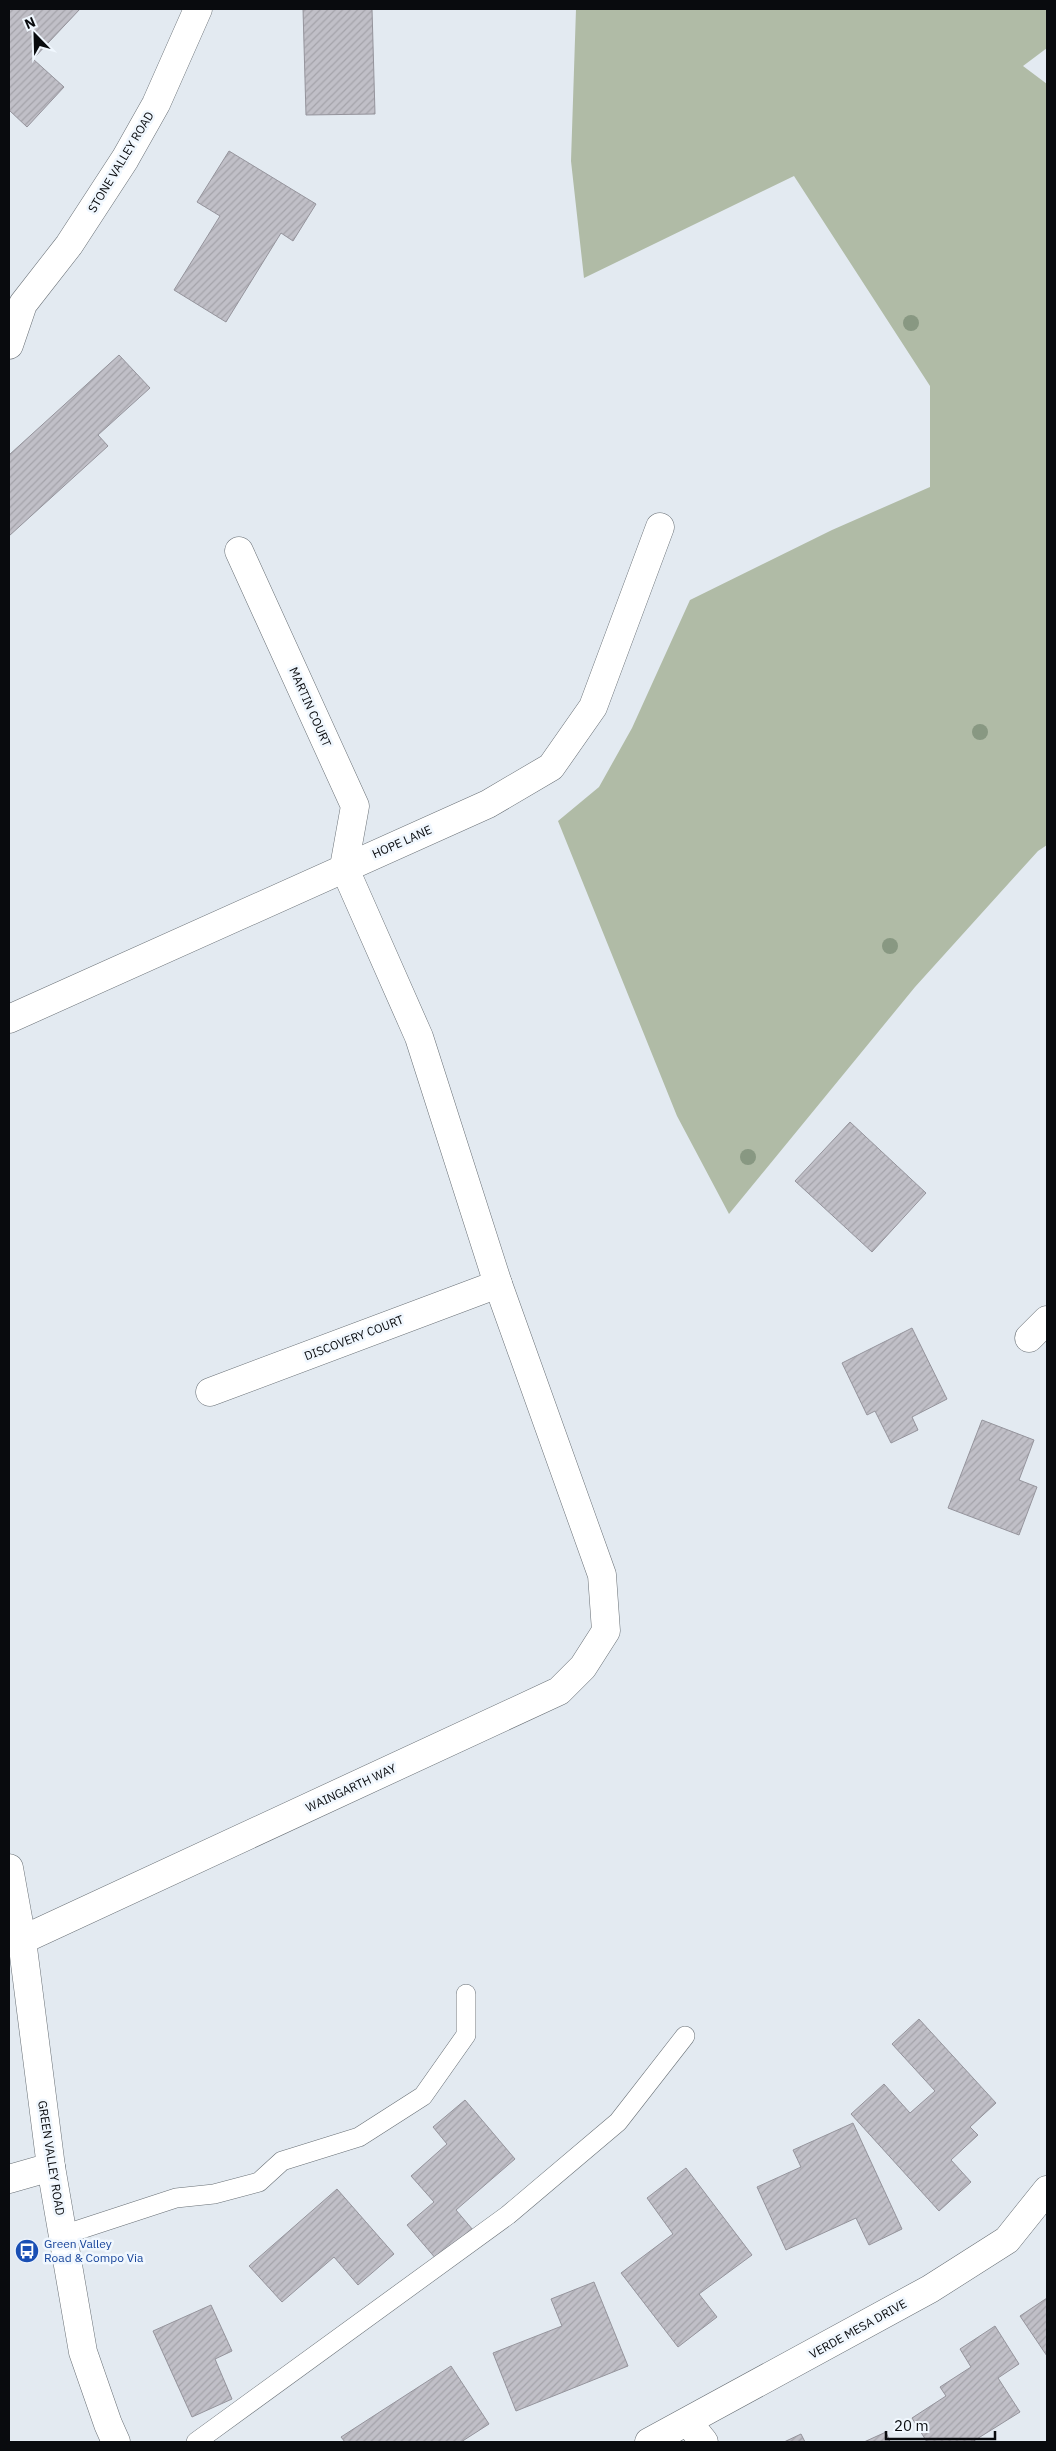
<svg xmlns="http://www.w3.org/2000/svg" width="1056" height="2451" font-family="'IBM Plex Sans',sans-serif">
<defs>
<pattern id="building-hatch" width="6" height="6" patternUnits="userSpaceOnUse" patternTransform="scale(1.25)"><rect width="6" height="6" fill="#c0bfc7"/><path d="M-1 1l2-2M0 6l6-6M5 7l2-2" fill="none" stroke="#a4a3aa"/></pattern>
</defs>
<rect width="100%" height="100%" fill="#e3eaf1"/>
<path fill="#b0bba6" d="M576,9H1047V48L1023,66L1047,84V845L1038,851L915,987L729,1214L677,1116L558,821L599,787L632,728L690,600L832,530L930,487V386L794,176L584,278L571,161Z"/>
<g fill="url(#building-hatch)" stroke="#95949c">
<path d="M9,9H80L33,59L64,87L27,127L9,110Z"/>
<path d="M303,9H372L375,114L306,115Z"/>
<path d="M229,151L316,204L293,241L281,233L226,322L174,290L220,216L197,202Z"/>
<path d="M119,355L150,388L98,435L108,446L9,536V455Z"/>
<path d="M850,1122L926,1193L872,1252L795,1181Z"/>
<path d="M912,1328L947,1399L912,1417L918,1430L891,1443L875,1411L867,1415L842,1363Z"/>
<path d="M982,1420L1034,1440L1019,1480L1037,1487L1019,1535L948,1508Z"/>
<path d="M919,2019L996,2103L970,2127L978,2135L951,2160L971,2182L939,2211L851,2114L884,2084L910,2113L935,2091L892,2044Z"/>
<path d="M465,2100L515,2159L456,2210L473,2230L437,2260L407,2225L434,2202L411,2176L447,2144L433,2127Z"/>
<path d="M853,2123L902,2229L869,2245L856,2218L786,2250L757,2187L801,2167L793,2150Z"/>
<path d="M686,2168L752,2255L699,2294L717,2317L678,2347L621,2273L673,2234L647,2198Z"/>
<path d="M337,2189L394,2254L358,2285L334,2257L282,2302L249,2266Z"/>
<path d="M594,2282L628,2366L516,2411L493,2353L562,2326L551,2299Z"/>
<path d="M1047,2298V2356L1020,2316Z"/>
<path d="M211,2305L232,2351L215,2359L232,2399L192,2417L153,2331Z"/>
<path d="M995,2326L1019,2364L998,2378L1020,2412L972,2442H927L912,2418L946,2396L940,2387L971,2367L960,2349Z"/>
<path d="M451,2366L489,2424L461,2442H345L341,2437Z"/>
<path d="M886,2432L890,2442H864Z"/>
<path d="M801,2434L805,2442H784Z"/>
</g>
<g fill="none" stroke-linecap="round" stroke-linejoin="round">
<g stroke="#686f75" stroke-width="20">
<g id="lane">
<path d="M63,2235L176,2198L214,2194L259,2182L282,2161L359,2137L423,2096L466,2035V1994"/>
<path d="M196,2442L508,2215L618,2122L685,2036"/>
</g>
</g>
<g stroke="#686f75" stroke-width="29">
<g id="street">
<path d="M9,1019L488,804L551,767L593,707L660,527"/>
<path d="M1029,1338L1047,1320"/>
<path d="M210,1392L498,1284"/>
<path d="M22,1940L559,1691L583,1667L606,1631L602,1575L498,1284L419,1037L344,867L355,806L239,551"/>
<path d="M9,2179L51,2167"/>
<path d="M688,2422L704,2442"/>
<path d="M649,2442L930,2289L1007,2240L1047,2190"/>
</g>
</g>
<g stroke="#686f75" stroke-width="29">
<g id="secondary">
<path d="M9,345L23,304L69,245L125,159L156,104L198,9"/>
<path d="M9,1868L22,1940L51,2167L83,2352L108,2424L116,2442"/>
</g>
</g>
<use href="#lane" stroke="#fff" stroke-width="19"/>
<use href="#street" stroke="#fff" stroke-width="28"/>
<use href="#secondary" stroke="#fff" stroke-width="28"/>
</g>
<g fill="#889882">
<circle cx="911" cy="323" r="8"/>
<circle cx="980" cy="732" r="8"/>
<circle cx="890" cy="946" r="8"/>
<circle cx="748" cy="1157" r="8"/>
</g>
<defs>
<g id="bus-disc" transform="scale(1.25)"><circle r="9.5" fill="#1a4fb4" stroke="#f0f7fe"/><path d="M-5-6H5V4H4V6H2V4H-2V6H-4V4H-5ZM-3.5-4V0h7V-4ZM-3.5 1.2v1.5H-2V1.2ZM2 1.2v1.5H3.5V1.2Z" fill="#fff"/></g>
</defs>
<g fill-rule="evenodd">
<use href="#bus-disc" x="27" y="2251"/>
</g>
<g text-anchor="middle" stroke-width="5" stroke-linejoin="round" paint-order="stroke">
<g font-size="12" fill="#090b0e" stroke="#f0f7fe">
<text transform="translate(121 162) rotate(-59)" y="4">STONE VALLEY ROAD</text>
<text transform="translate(310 707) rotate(66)" y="4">MARTIN COURT</text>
<text transform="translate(402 842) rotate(-24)" y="4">HOPE LANE</text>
<text transform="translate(354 1338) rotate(-21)" y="4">DISCOVERY COURT</text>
<text transform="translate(351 1788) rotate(-25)" y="4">WAINGARTH WAY</text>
<text transform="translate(51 2158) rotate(81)" y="4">GREEN VALLEY ROAD</text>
<text transform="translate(858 2329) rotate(-29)" y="4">VERDE MESA DRIVE</text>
</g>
<g font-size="12" fill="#164399" stroke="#f0f7fe" text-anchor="start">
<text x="44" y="2248">Green Valley<tspan x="44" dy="14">Road &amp; Compo Via</tspan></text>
</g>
</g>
<rect width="1056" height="2451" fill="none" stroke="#090b0e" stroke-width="20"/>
<g transform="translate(35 35) rotate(337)" stroke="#f0f7fe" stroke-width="4" paint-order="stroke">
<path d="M0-4L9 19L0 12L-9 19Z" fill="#090b0e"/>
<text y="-8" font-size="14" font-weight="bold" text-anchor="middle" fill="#090b0e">N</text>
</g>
<path d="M886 2431v8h109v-8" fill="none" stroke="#090b0e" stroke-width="2.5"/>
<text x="894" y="2431" font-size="15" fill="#090b0e" stroke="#f0f7fe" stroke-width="4" paint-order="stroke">20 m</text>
</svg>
